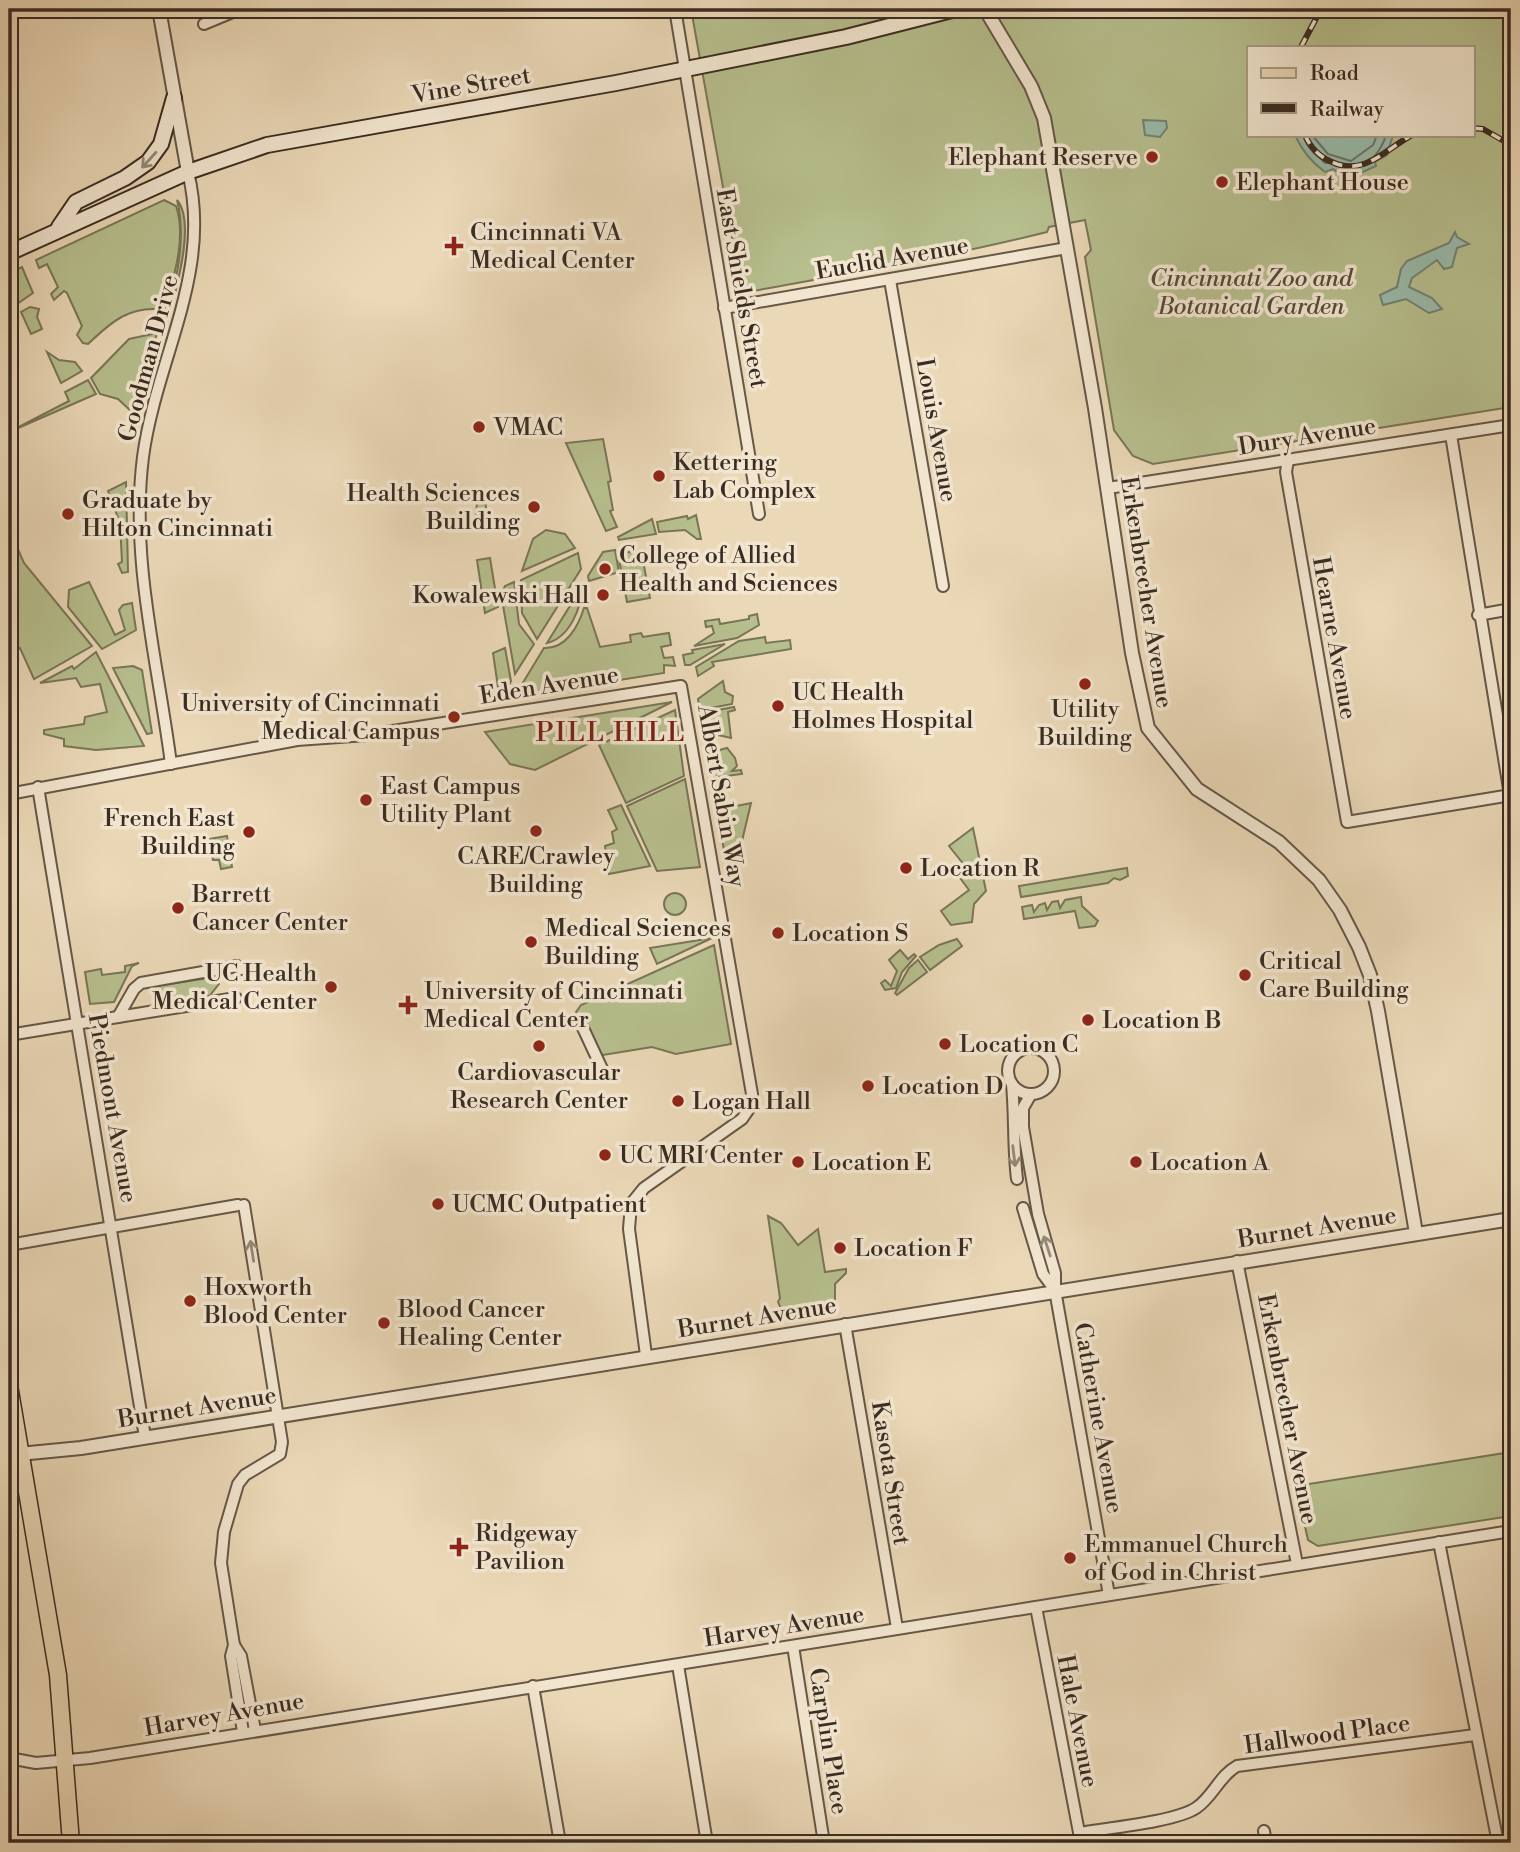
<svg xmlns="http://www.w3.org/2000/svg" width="1520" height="1852" font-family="'Libre Bodoni',serif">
<rect width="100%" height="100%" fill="#ebd8b7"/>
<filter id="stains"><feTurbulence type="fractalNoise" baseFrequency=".00286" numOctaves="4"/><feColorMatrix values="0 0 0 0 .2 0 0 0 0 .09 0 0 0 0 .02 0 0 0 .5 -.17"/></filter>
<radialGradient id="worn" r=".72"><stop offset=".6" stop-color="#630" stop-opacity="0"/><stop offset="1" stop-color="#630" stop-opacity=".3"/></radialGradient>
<g fill="#b7bf8e" stroke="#787658" stroke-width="2" fill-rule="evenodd">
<path d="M691,9H1511V407L1153,464L1133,456L1114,430L1085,257L1091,250L1085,220L1049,227L1047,232C947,257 845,274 742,293ZM1249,47H1473V135H1249Z"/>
<path d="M164,200L176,206C187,238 173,279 165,310C131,304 111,322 88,344L83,343L77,335L82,326L67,293L64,291L54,300L51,294L58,287L47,264L39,268L36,260Z"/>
<path d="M177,200C195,221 178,283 171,308L168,310C178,274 186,235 177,200Z"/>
<path d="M22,267L33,293L17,304L13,296L9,298V273Z"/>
<path d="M30,307L39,309L37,317L42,329L31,334L21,312Z"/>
<path d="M157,333L134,414L118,399L100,394L91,378L129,339Z"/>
<path d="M47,352L59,360L75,362L82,371L61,383Z"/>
<path d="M88,380L96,394L9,432L69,401L65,392Z"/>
<path d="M603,439L611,481L608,482L613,510L610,511L617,527L606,531L566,443Z"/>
<path d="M126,482L128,572L122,573L118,564L122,562L120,523L108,491Z"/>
<path d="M483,489L489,526L475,528L478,490Z"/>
<path d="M696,515L701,539H697L685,530L659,532L657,522L687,516L688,519Z"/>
<path d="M652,519L656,534L619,540L618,537Z"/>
<path d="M9,529L24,563L92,646L34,679L20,648L9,656Z"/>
<path d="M546,530L565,534L575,548L522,571L533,539Z"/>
<path d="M615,550L619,572L589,581L588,576L603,552Z"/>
<path d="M641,550L650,598L627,602L618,554Z"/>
<path d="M578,553L581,569L537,639L522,613L521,580Z"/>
<path d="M490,558L498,607L485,613L477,560Z"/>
<path d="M89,582L115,635L125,630L119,610L123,605L132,603L136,630L102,649L68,607L69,590Z"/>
<path d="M514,582L519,624L534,644L515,674L501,594L505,586Z"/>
<path d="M581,588C582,608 569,638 547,643Z"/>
<path d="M584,608H587L600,647L631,642L630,635L641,633L643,637L669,633L671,645L661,647L664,658L673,657L675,666L664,665V673L519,696V689L544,648C566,649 578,627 584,608Z"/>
<path d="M757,614L759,625L737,638L694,646L714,633L712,626L706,627L705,621L719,619L720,624L749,619V616Z"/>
<path d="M765,637L766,643L790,640L791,649L712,662L714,666L698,676L696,667L739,641Z"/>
<path d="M725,644L690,665H685L683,655L693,653L692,650Z"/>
<path d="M505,648L511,681L509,685L498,687L493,653Z"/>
<path d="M96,652L144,746L96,750L64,746V739L44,734V730L84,724L85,717L107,712L100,684L81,687L76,678L40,683L72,666L74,669Z"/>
<path d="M133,666L142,670L152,733L147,734L113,668Z"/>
<path d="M723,681L725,692L733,696L732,704L700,710L698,699Z"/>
<path d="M672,702L535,770L510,764L485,732Z"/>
<path d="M734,707L735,710L728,712L731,738L718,735L706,742L702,721L708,712Z"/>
<path d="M675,710L684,776L626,803L599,745Z"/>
<path d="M706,747L716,751L727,748L735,758L737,766L732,771L741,770L742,774L712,778Z"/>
<path d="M685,779L700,867L657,871L627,806Z"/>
<path d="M751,803L737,862L725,856L717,810Z"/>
<path d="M621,805L650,866L609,874L605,846L614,843L612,832L617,829L608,810Z"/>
<path d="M973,828L986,891L974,904L972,922L951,925L941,911L969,890L960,878L969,871L949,846Z"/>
<path d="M227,836L232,867L221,869L219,860H213L209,839Z"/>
<path d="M1127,868L1128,876L1120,880L1114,878L1108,883L1021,897L1019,886Z"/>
<circle cx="675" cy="904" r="11"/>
<path d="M1081,897L1082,906L1098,921L1095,926L1079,928L1075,911L1024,919L1022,907L1032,905L1034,912L1039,905L1045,903L1047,910L1052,902L1058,901L1060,908L1065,900Z"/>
<path d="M712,938L657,964L650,948Z"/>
<path d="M957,939L962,946L930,970L920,957L939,945Z"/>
<path d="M714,945L731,1044L676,1054L652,1047L603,1055L596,1052L576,1012L581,1005Z"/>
<path d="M900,950L908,959L914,954L916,956L902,972L896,988L885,990L881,983L885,980L891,986L897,971L889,960Z"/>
<path d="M918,960L927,972L897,995L895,993L909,968Z"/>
<path d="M139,963L132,966L114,1002L90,1004L85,972L101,969L102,975L125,972V966Z"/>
<path d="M215,977L219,984L207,999L159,1007L156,986Z"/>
<path d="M768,1216L781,1223L798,1245L818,1229L825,1272L846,1269V1273L835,1284V1301L809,1310L795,1309L783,1313L778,1302L780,1298Z"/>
<path d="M1511,1452V1516L1318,1546L1308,1540L1296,1486Z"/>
</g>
<g fill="#99baaa" stroke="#738174" stroke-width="2">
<path d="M1143,120L1166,121L1167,128L1160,137L1145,135Z"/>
<path d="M1295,135H1393L1387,155L1375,162L1376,166L1352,177L1343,176L1333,169L1325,172C1311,162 1302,151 1295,135Z"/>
<path d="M1455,232L1457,237L1469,244L1457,248L1452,267L1444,269L1437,260L1412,278L1409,287L1432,298L1442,309L1429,313L1406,299L1383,305L1380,295L1397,287L1401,269L1407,261L1449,243Z"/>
</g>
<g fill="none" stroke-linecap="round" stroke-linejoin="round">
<g stroke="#6a7366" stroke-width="2">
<path d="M1303,135L1307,144L1325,163H1335L1351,170C1369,165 1381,152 1386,135"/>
<path d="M1312,135L1328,154L1351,161L1373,145L1377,135"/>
</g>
<g stroke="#665747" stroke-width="14">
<g id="minor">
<path d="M675,9L759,514"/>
<path d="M204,24L240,9"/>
<path d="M890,280L943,586"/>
<path d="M724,308L1067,248"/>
<path d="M1451,435L1511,801"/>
<path d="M1288,460L1286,472L1347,822L1511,795"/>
<path d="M1108,488L1511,425"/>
<path d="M1478,615L1511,609"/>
<path d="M171,764C158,662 130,560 143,457C156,359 213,272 188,172"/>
<path d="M38,787L145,1437"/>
<path d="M9,794L297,740L367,735L681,686L752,1094L751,1106L742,1119L644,1188L631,1204L629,1229L646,1355"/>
<path d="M236,998L118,1017L134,989L141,983L237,966L241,969"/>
<path d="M583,1028L603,1071"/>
<path d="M9,1035L118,1017"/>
<circle cx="1031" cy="1071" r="23"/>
<path d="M1012,1084C1015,1116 1013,1147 1017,1179"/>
<path d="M1031,1094L1023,1108V1127L1038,1214L1055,1273V1290L1109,1595"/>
<path d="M1023,1208L1043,1274L1055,1290"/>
<path d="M9,1245L238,1205"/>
<path d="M1237,1261L1297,1564"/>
<path d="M845,1324L897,1628"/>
<path d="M1439,1542L1498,1843"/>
<path d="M1036,1607L1081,1843"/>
<path d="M234,1645L241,1656L255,1730"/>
<path d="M793,1646L824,1843"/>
<path d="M678,1665L707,1843"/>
<path d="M533,1686L560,1843"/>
<path d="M243,1732L231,1656L234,1645L221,1563L224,1532L238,1484L245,1475L280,1454L282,1442L244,1205"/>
<path d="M9,1758L36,1763L90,1758L1511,1531"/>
<path d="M1264,1831L1266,1843"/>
<path d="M1079,1833C1107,1828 1175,1822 1196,1808C1213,1797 1219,1776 1237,1766L1475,1735"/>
</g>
</g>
<g stroke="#665747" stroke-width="16">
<g id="tertiary">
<path d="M159,9L188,172"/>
<path d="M985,9L1031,86L1044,118L1095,408L1132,653L1148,728L1197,789L1279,842L1319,880L1340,910L1359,947L1370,975L1378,1011L1416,1233"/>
<path d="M9,1455L81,1448L1511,1219"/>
</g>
</g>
<g stroke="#3a2c22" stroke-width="18">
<g id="secondary">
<path d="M59,227L76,202L125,178L148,162L161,144L174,98"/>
<path d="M9,253L188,172L267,145L616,83L846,37L956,9"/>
</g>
</g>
<g stroke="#3a2c22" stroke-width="19">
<path id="primary" d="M9,1385L58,1675L71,1843"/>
</g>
<use href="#minor" stroke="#f2e6d0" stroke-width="10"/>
<use href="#tertiary" stroke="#f2e6d0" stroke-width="12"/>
<use href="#secondary" stroke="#f2e6d0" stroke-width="14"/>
<use href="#primary" stroke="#ebd8b7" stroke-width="16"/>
<g stroke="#3a2c22" stroke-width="6">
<g id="rail">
<path d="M1301,47L1321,9"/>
<path d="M1473,128L1483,129L1511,145"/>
<path d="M1305,135C1310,147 1319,157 1332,162C1364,177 1386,149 1412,135"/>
</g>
</g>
<use href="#rail" stroke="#f2e6d0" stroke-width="3.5" stroke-dasharray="10" stroke-linecap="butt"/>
</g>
<defs><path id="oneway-shaft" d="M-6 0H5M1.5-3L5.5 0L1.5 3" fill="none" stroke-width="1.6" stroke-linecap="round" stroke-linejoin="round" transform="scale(1.75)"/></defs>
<g stroke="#968979">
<use href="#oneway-shaft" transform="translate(149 160) rotate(132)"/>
<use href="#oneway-shaft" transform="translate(1014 1156) rotate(83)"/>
<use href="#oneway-shaft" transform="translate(1047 1246) rotate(-108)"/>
<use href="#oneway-shaft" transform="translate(252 1251) rotate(-99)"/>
</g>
<g fill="#8f2418" stroke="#f2e6d0" stroke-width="2.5">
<circle cx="1152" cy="157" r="7"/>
<circle cx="1222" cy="182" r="7"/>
<path d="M450.5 235.5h7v7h7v7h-7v7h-7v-7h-7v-7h7z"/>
<circle cx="479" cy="427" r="7"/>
<circle cx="659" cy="476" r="7"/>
<circle cx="534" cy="507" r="7"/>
<circle cx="68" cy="514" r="7"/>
<circle cx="605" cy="569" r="7"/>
<circle cx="603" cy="595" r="7"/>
<circle cx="1085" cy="684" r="7"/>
<circle cx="778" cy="706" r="7"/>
<circle cx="454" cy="717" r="7"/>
<circle cx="366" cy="800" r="7"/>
<circle cx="536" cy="831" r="7"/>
<circle cx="249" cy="832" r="7"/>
<circle cx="906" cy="868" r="7"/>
<circle cx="178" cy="908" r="7"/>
<circle cx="778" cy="933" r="7"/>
<circle cx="531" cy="942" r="7"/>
<circle cx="1245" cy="975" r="7"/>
<circle cx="331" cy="987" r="7"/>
<path d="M404.5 994.5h7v7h7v7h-7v7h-7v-7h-7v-7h7z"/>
<circle cx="1088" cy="1020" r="7"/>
<circle cx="945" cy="1044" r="7"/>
<circle cx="539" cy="1046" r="7"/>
<circle cx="868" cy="1086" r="7"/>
<circle cx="678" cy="1101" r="7"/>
<circle cx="605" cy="1155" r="7"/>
<circle cx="798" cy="1162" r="7"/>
<circle cx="1136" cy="1162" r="7"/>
<circle cx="438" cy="1204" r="7"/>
<circle cx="840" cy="1248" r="7"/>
<circle cx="190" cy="1301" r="7"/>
<circle cx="384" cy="1323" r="7"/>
<path d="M455.5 1536.5h7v7h7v7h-7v7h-7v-7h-7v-7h7z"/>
<circle cx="1070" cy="1558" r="7"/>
</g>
<g text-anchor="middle" stroke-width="7" stroke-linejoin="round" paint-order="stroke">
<g font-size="24" fill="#3a2c22" stroke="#f2e6d0">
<text transform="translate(471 85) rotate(-10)" y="8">Vine Street</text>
<text transform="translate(892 258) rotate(-10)" y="8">Euclid Avenue</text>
<text transform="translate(742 288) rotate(80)" y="8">East Shields Street</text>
<text transform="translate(148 358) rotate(-75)" y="8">Goodman Drive</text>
<text transform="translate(937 430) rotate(80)" y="8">Louis Avenue</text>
<text transform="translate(1307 436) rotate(-9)" y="8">Dury Avenue</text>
<text transform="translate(1147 592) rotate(81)" y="8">Erkenbrecher Avenue</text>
<text transform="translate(1335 638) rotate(80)" y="8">Hearne Avenue</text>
<text transform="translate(549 685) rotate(-9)" y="8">Eden Avenue</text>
<text transform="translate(722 796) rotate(80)" y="8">Albert Sabin Way</text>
<text transform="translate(113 1108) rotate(80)" y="8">Piedmont Avenue</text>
<text transform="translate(1317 1227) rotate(-9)" y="8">Burnet Avenue</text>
<text transform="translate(757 1317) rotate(-9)" y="8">Burnet Avenue</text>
<text transform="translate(197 1407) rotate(-9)" y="8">Burnet Avenue</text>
<text transform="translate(1288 1409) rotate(79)" y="8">Erkenbrecher Avenue</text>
<text transform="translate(1099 1418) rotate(80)" y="8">Catherine Avenue</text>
<text transform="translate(891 1473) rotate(81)" y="8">Kasota Street</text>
<text transform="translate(784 1626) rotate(-9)" y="8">Harvey Avenue</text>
<text transform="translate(224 1714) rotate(-10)" y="8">Harvey Avenue</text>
<text transform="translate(1078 1721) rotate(79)" y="8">Hale Avenue</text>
<text transform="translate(1327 1734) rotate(-8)" y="8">Hallwood Place</text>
<text transform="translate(829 1741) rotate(81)" y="8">Carplin Place</text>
</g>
<g font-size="24" fill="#3a2c22" stroke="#f2e6d0" text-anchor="start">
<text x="1138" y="165" text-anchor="end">Elephant Reserve</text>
<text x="1236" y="190">Elephant House</text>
<text x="470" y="240">Cincinnati VA<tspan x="470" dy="28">Medical Center</tspan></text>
<text x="493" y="435">VMAC</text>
<text x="673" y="470">Kettering<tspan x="673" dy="28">Lab Complex</tspan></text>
<text x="520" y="501" text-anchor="end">Health Sciences<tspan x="520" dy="28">Building</tspan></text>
<text x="82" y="508">Graduate by<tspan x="82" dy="28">Hilton Cincinnati</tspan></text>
<text x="619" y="563">College of Allied<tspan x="619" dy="28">Health and Sciences</tspan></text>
<text x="589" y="603" text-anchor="end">Kowalewski Hall</text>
<text x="792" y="700">UC Health<tspan x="792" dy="28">Holmes Hospital</tspan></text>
<text x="440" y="711" text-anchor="end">University of Cincinnati<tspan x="440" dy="28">Medical Campus</tspan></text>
<text x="1085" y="717" text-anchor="middle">Utility<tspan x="1085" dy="28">Building</tspan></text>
<text x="380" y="794">East Campus<tspan x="380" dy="28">Utility Plant</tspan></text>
<text x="235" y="826" text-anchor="end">French East<tspan x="235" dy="28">Building</tspan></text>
<text x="536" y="864" text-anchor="middle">CARE/Crawley<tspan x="536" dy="28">Building</tspan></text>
<text x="920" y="876">Location R</text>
<text x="192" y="902">Barrett<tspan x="192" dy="28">Cancer Center</tspan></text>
<text x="545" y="936">Medical Sciences<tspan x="545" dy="28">Building</tspan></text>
<text x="792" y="941">Location S</text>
<text x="1259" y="969">Critical<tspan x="1259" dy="28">Care Building</tspan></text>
<text x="317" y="981" text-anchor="end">UC Health<tspan x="317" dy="28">Medical Center</tspan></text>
<text x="424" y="999">University of Cincinnati<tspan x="424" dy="28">Medical Center</tspan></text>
<text x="1102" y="1028">Location B</text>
<text x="959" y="1052">Location C</text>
<text x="539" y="1080" text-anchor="middle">Cardiovascular<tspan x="539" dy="28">Research Center</tspan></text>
<text x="882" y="1094">Location D</text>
<text x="692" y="1109">Logan Hall</text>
<text x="619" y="1163">UC MRI Center</text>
<text x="812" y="1170">Location E</text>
<text x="1150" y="1170">Location A</text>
<text x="452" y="1212">UCMC Outpatient</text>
<text x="854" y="1256">Location F</text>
<text x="204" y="1295">Hoxworth<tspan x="204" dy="28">Blood Center</tspan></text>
<text x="398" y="1317">Blood Cancer<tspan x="398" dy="28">Healing Center</tspan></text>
<text x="475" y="1541">Ridgeway<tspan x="475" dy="28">Pavilion</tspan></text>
<text x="1084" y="1552">Emmanuel Church<tspan x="1084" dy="28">of God in Christ</tspan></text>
</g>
<g font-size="24" font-style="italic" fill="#534938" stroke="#f2e6d0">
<text x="1251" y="286">Cincinnati Zoo and<tspan x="1251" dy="28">Botanical Garden</tspan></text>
</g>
<g font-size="26" letter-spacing="2" fill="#7a1f14" stroke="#f2e6d0">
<text x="611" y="741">PILL HILL</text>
</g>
</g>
<rect width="1520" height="1852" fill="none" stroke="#ebd8b7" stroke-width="35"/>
<rect x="10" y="10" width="1499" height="1831" fill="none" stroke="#3a2c22" stroke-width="3.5"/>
<rect x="18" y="18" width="1485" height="1817" fill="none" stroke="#3a2c22" stroke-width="2"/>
<rect x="1247" y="46" width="228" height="91" fill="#f2e6d0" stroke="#a89c8a" stroke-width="2"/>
<rect x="1261" y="68" width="35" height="10" fill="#ebd8b7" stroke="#a89c8a" stroke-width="2"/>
<text x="1310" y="80" font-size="21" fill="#3a2c22">Road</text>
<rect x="1261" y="103" width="35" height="10" fill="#3a2c22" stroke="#a89c8a" stroke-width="2"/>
<text x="1310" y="116" font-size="21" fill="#3a2c22">Railway</text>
<rect width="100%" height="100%" filter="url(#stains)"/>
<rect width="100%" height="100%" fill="url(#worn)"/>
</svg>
